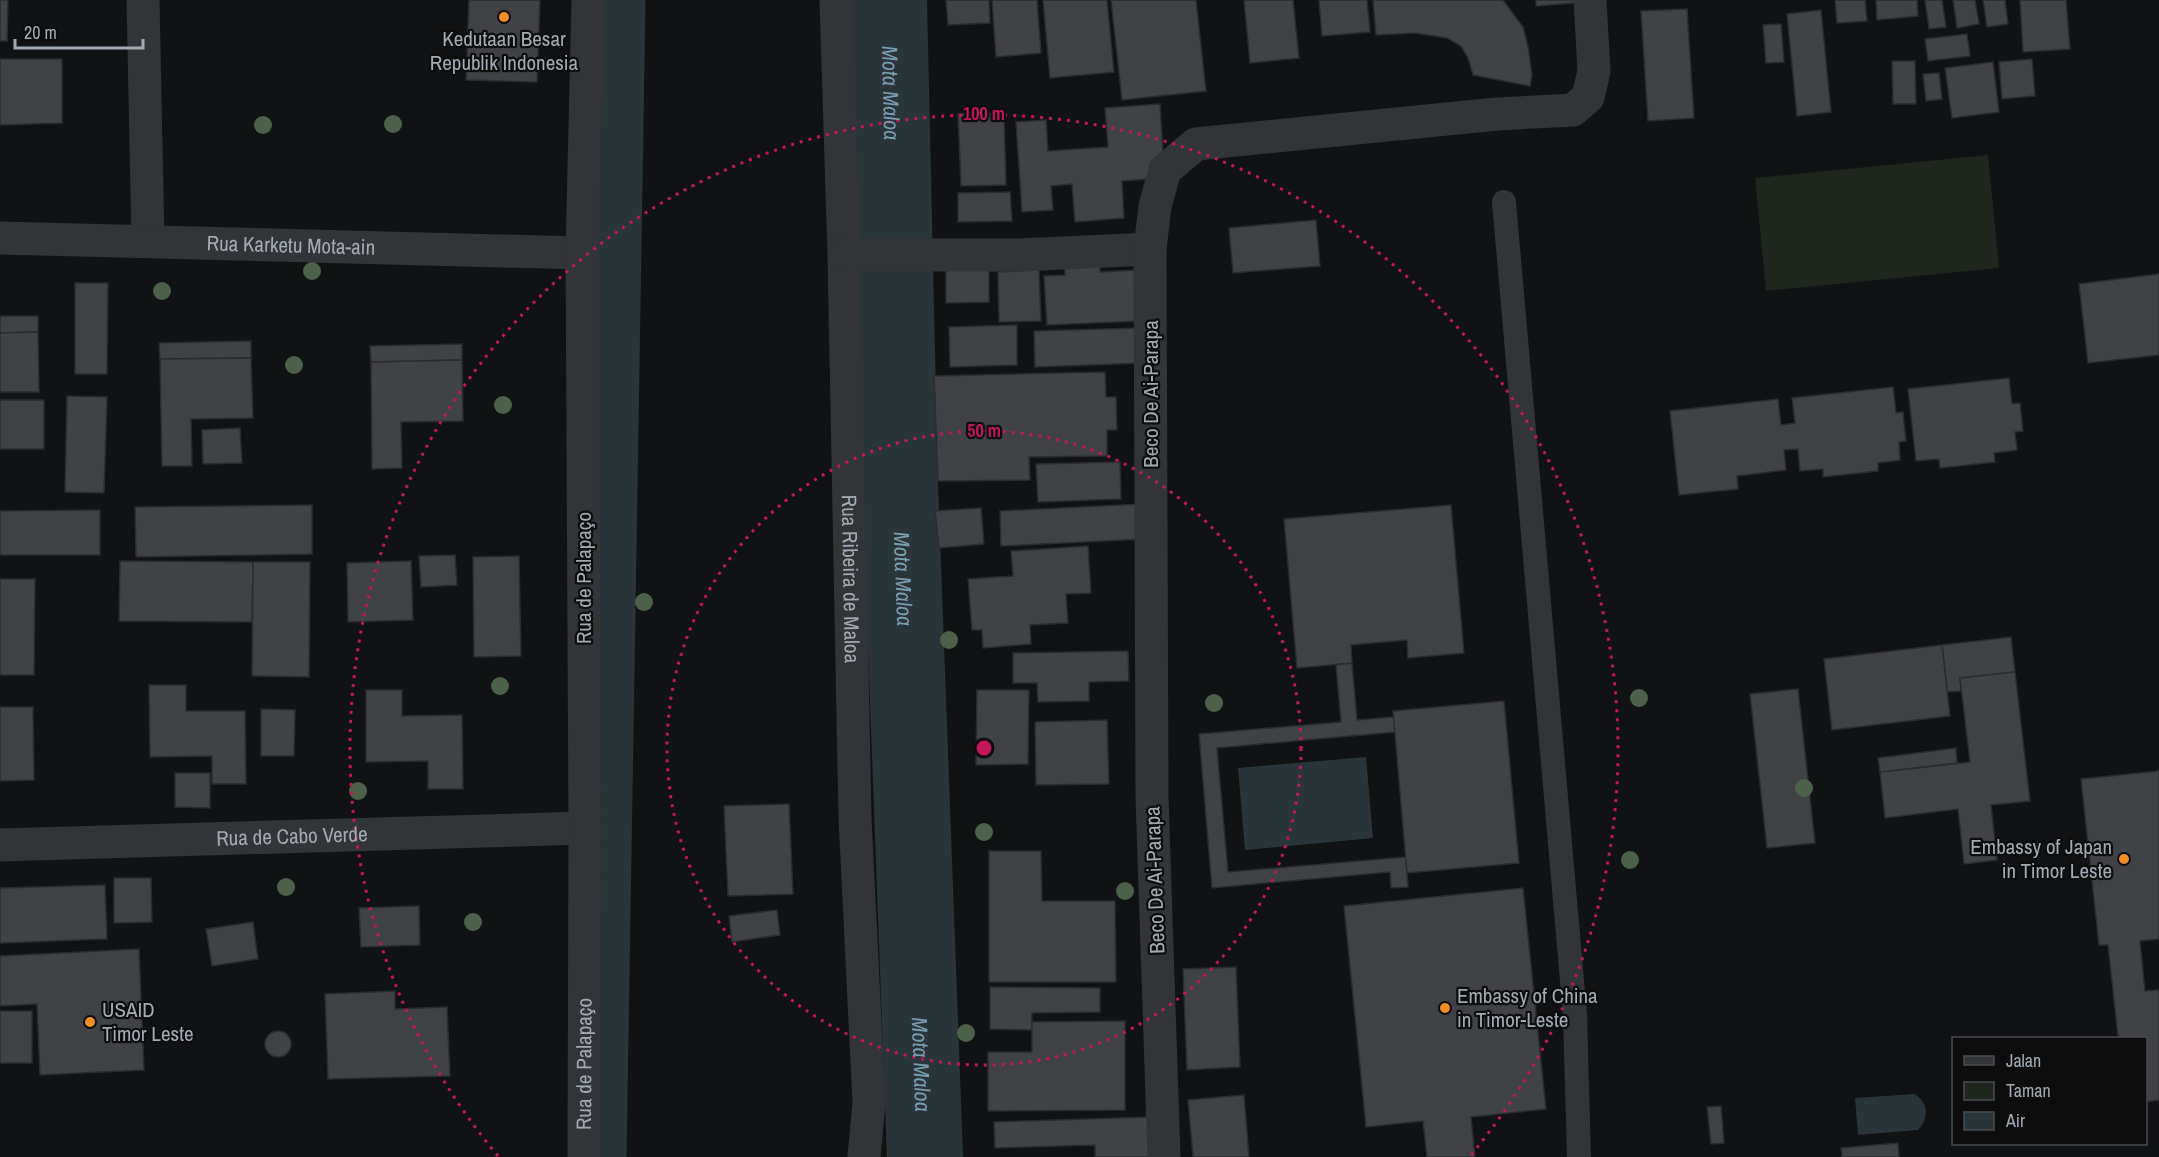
<svg xmlns="http://www.w3.org/2000/svg" width="2159" height="1157" font-family="'Archivo Narrow',sans-serif">
<rect width="100%" height="100%" fill="#111213"/>
<path fill="#1e261e" d="M1988,155L1999,268L1766,291L1755,178Z"/>
<g fill="#2a3539">
<path d="M1366,757L1373,838L1245,850L1238,768Z"/>
<path d="M1915,1094C1929,1104 1929,1118 1918,1130L1858,1135L1855,1098Z"/>
</g>
<g fill="none" stroke-linecap="round" stroke-linejoin="round">
<path stroke="#2a3539" stroke-width="12" d="M873,0L906,1157"/>
<path stroke="#2a3539" stroke-width="45" d="M604,1157L623,0"/>
<path stroke="#2a3539" stroke-width="76" id="s1" d="M889,0L900,485L925,1157"/>
</g>
<g fill="#404246" stroke="#2b2c2f" stroke-width="1.5">
<path d="M0,0H8L7,41H0Z"/>
<path d="M469,0H540L537,82L466,80Z"/>
<path d="M946,0H989L990,23L948,25Z"/>
<path d="M992,0H1037L1041,53L996,57Z"/>
<path d="M1043,0H1107L1114,72L1050,78Z"/>
<path d="M1111,0H1196L1206,91L1122,100Z"/>
<path d="M1244,0H1293L1299,58L1250,63Z"/>
<path d="M1319,0H1367L1370,32L1322,36Z"/>
<path d="M1373,0H1503L1523,27L1528,46L1532,75L1530,86L1473,75L1468,58L1461,46L1447,38L1415,33L1376,35Z"/>
<path d="M1536,0H1585L1586,2L1536,6Z"/>
<path d="M1835,0H1865L1867,21L1837,23Z"/>
<path d="M1876,0H1917L1918,16L1877,20Z"/>
<path d="M1925,0H1942L1946,27L1929,29Z"/>
<path d="M1953,0H1975L1979,24L1957,28Z"/>
<path d="M1983,0H2005L2008,24L1987,27Z"/>
<path d="M2020,0H2066L2070,49L2023,52Z"/>
<path d="M1687,9L1694,118L1648,121L1641,11Z"/>
<path d="M1821,10L1831,112L1797,116L1787,14Z"/>
<path d="M1781,24L1784,62L1766,63L1763,25Z"/>
<path d="M1967,34L1970,56L1928,61L1925,39Z"/>
<path d="M0,59H62V123L0,125Z"/>
<path d="M2032,59L2035,96L2002,99L1999,62Z"/>
<path d="M1892,61H1915L1916,104H1893Z"/>
<path d="M1993,62L1999,112L1952,118L1945,68Z"/>
<path d="M1939,73L1942,99L1926,101L1923,74Z"/>
<path d="M1160,104L1163,155L1161,178L1122,181L1124,218L1075,222L1072,184L1051,186L1053,210L1022,212L1016,122L1046,120L1048,151L1108,147L1105,108Z"/>
<path d="M1004,112L1006,185L961,186L958,114Z"/>
<path d="M1010,192L1012,221L958,222V193Z"/>
<path d="M1316,220L1320,266L1233,273L1229,228Z"/>
<path d="M1100,257V272L1136,270L1139,321L1047,325L1044,276L1065,275L1064,259Z"/>
<path d="M946,262H989V302L946,303Z"/>
<path d="M1039,270L1041,321L999,322L998,272Z"/>
<path d="M2159,274V355L2088,363L2079,284Z"/>
<path d="M75,283H108L107,374H75Z"/>
<path d="M0,316H38V332L0,333Z"/>
<path d="M1017,325V365L950,367L949,327Z"/>
<path d="M1142,328L1143,363L1035,367L1034,331Z"/>
<path d="M38,332L39,392H0V333Z"/>
<path d="M251,341V358L160,359L159,343Z"/>
<path d="M462,344V360L371,362L370,346Z"/>
<path d="M251,358L253,418L191,419L192,466H162L160,359Z"/>
<path d="M462,360L463,421L401,422L402,468L372,469L371,362Z"/>
<path d="M1105,372L1106,397H1116L1117,430H1107V456L1029,457L1030,480L938,481L934,376Z"/>
<path d="M2009,378L2012,404L2020,403L2023,431L2015,432L2017,450L1994,453L1995,462L1940,468L1939,459L1916,461L1908,389Z"/>
<path d="M1893,387L1896,413L1903,412L1906,441L1899,442L1900,460L1878,463V471L1823,477V469L1800,471L1798,449L1784,450L1786,470L1737,476L1738,489L1679,495L1670,411L1778,399L1781,425L1795,423L1792,398Z"/>
<path d="M67,396L107,397L104,493L65,492Z"/>
<rect x="0" y="400" width="44" height="49"/>
<path d="M240,428L242,463L203,464L202,430Z"/>
<path d="M1120,462L1121,499L1038,502L1036,464Z"/>
<path d="M1143,504L1145,539L1001,546L1000,511Z"/>
<path d="M312,505V554L136,557L135,507Z"/>
<path d="M1451,505L1464,653L1408,658L1407,640L1351,645L1352,663L1297,668L1284,519Z"/>
<path d="M981,508L984,544L939,548L935,511Z"/>
<path d="M100,510V555H0V511Z"/>
<path d="M1088,546L1091,593L1066,594L1068,623L1030,625L1031,644L983,648L982,630H972L968,579L1013,576L1011,551Z"/>
<path d="M455,555L457,585L421,587L419,556Z"/>
<path d="M519,556L521,656L474,657L473,557Z"/>
<path d="M120,561L253,562L252,622L119,621Z"/>
<path d="M411,561L413,620L348,622L347,563Z"/>
<path d="M253,562H310L309,677L252,676Z"/>
<path d="M0,579H35L34,675H0Z"/>
<path d="M2011,637L2015,672L1960,678L1961,691L1947,692L1942,645Z"/>
<path d="M1942,645L1950,716L1832,730L1824,659Z"/>
<path d="M1128,651L1129,681L1089,682V701L1038,702L1037,683H1013V653Z"/>
<path d="M1352,663L1357,720L1394,717L1395,732L1217,748L1228,872L1406,857L1408,887L1391,888L1390,872L1212,888L1199,734L1341,722L1336,665Z"/>
<path d="M2015,672L2030,801L1991,805L1997,860L1964,864L1958,809L1885,818L1880,772L1970,762L1960,678Z"/>
<path d="M149,685H186V711H245L246,784H212V756L150,757Z"/>
<path d="M1798,689L1815,843L1767,848L1750,694Z"/>
<path d="M366,690H402V716L462,715L463,789H428V761L366,762Z"/>
<path d="M977,690H1029L1028,764L976,765Z"/>
<path d="M1504,701L1519,863L1407,873L1393,711Z"/>
<path d="M0,707H33L34,780L0,781Z"/>
<path d="M261,709L295,710L294,756H261Z"/>
<path d="M1107,720L1109,784L1036,785L1035,722Z"/>
<path d="M1956,748L1957,763L1880,772L1878,758Z"/>
<path d="M2159,771V939L2140,941L2145,991L2159,990V1100L2146,1102V1038H2121L2120,1036H2118L2108,945H2099L2081,779Z"/>
<path d="M175,773H210V808L175,807Z"/>
<path d="M789,804L793,894L728,896L724,806Z"/>
<path d="M989,851H1041L1042,901H1115L1116,982H989Z"/>
<path d="M114,878H151L152,922L114,923Z"/>
<path d="M105,885L107,939L0,943V888Z"/>
<path d="M1523,888L1546,1109L1471,1117L1475,1157H1427L1423,1121L1366,1127L1344,906Z"/>
<path d="M419,906L420,945L361,947L359,908Z"/>
<path d="M777,910L780,935L732,942L729,916Z"/>
<path d="M253,922L258,959L212,966L206,929Z"/>
<path d="M139,949L144,1070L40,1075L37,1004L0,1006V956Z"/>
<path d="M1236,967L1240,1067L1187,1070L1183,969Z"/>
<path d="M990,987L1100,988V1012L1032,1013V1030L990,1029Z"/>
<path d="M395,991V1009L447,1007L450,1076L328,1079L325,994Z"/>
<rect x="0" y="1011" width="32" height="52"/>
<path d="M1125,1021V1110L988,1111V1052H1032V1022Z"/>
<circle cx="278" cy="1044" r="13"/>
<path d="M1244,1095L1249,1157H1193L1188,1100Z"/>
<path d="M1721,1106L1724,1143L1711,1144L1707,1107Z"/>
<path d="M1150,1117L1151,1157H1095V1145L995,1148L994,1122Z"/>
<path d="M1898,1143L1899,1157H1842L1841,1148Z"/>
</g>
<g fill="none" stroke-linecap="round" stroke-linejoin="round">
<path stroke="#323438" stroke-width="24" d="M1504,202L1575,1015L1579,1157"/>
<g stroke="#323438" stroke-width="33">
<path d="M143,0L148,241"/>
<path id="s2" d="M836,0L844,255L855,818L869,1102L864,1157"/>
<path d="M844,255H1020L1150,249"/>
<path id="s3" d="M0,845L585,828"/>
<path d="M1164,1157L1152,797L1150,249L1155,206L1165,170L1196,144L1497,114L1573,110L1588,97L1594,71L1590,0"/>
</g>
<g stroke="#323438" stroke-width="33">
<path id="s4" d="M0,238L582,253"/>
<path id="s5" d="M584,1157L585,828L582,253L588,0"/>
</g>
</g>
<g fill="#4c604b">
<circle cx="393" cy="124" r="9"/>
<circle cx="263" cy="125" r="9"/>
<circle cx="312" cy="271" r="9"/>
<circle cx="162" cy="291" r="9"/>
<circle cx="294" cy="365" r="9"/>
<circle cx="503" cy="405" r="9"/>
<circle cx="644" cy="602" r="9"/>
<circle cx="949" cy="640" r="9"/>
<circle cx="500" cy="686" r="9"/>
<circle cx="1639" cy="698" r="9"/>
<circle cx="1214" cy="703" r="9"/>
<circle cx="1804" cy="788" r="9"/>
<circle cx="358" cy="791" r="9"/>
<circle cx="984" cy="832" r="9"/>
<circle cx="1630" cy="860" r="9"/>
<circle cx="286" cy="887" r="9"/>
<circle cx="1125" cy="891" r="9"/>
<circle cx="473" cy="922" r="9"/>
<circle cx="966" cy="1033" r="9"/>
</g>
<g fill="none" stroke="#c2185b" stroke-width="3" stroke-dasharray="3 6">
<circle cx="984" cy="748" r="317"/>
<path d="M498 1156A634 634 0 1 1 1470 1156"/>
</g>
<g fill="#f58e27" stroke="#0d0d0e" stroke-width="2">
<circle cx="504" cy="17" r="6"/>
<circle cx="2124" cy="859" r="6"/>
<circle cx="1445" cy="1008" r="6"/>
<circle cx="90" cy="1022" r="6"/>
</g>
<g text-anchor="middle" stroke-width="4.5" stroke-linejoin="round" paint-order="stroke">
<g font-size="21" fill="#a2abb4" stroke="#0d0d0e" text-anchor="start">
<text x="504" y="46" text-anchor="middle">Kedutaan Besar<tspan x="504" dy="24">Republik Indonesia</tspan></text>
<text x="2112" y="854" text-anchor="end">Embassy of Japan<tspan x="2112" dy="24">in Timor Leste</tspan></text>
<text x="1457" y="1003">Embassy of China<tspan x="1457" dy="24">in Timor-Leste</tspan></text>
<text x="102" y="1017">USAID<tspan x="102" dy="24">Timor Leste</tspan></text>
</g>
<g font-size="21" fill="#a2abb4" stroke="#0d0d0e">
<text dy="7" stroke="none"><textPath href="#s4" startOffset="291">Rua Karketu Mota-ain</textPath></text>
<text transform="translate(1151 394) rotate(-90)" y="7">Beco De Ai-Parapa</text>
<text transform="translate(584 578) rotate(-90)" y="7">Rua de Palapaço</text>
<text dy="7" stroke="none"><textPath href="#s2" startOffset="579">Rua Ribeira de Maloa</textPath></text>
<text dy="7" stroke="none"><textPath href="#s3" startOffset="292">Rua de Cabo Verde</textPath></text>
<text transform="translate(1155 880) rotate(-92)" y="7">Beco De Ai-Parapa</text>
<text dy="7" stroke="none"><textPath href="#s5" startOffset="93">Rua de Palapaço</textPath></text>
</g>
<g font-size="22" font-style="italic" fill="#789fb1" stroke="#0d0d0e">
<text dy="8" stroke="none"><textPath href="#s1" startOffset="93">Mota Maloa</textPath></text>
<text dy="8" stroke="none"><textPath href="#s1" startOffset="579">Mota Maloa</textPath></text>
<text dy="8" stroke="none"><textPath href="#s1" startOffset="1065">Mota Maloa</textPath></text>
</g>
</g>
<circle cx="984" cy="748" r="9" fill="#c2185b" stroke="#0d0d0e" stroke-width="3"/>
<g font-size="18" text-anchor="middle" font-weight="bold" fill="#c2185b" stroke="#0d0d0e" stroke-width="4.5" stroke-linejoin="round" paint-order="stroke">
<text x="984" y="120">100 m</text>
<text x="984" y="437">50 m</text>
</g>
<rect x="1952" y="1037" width="195" height="108" fill="#0d0d0e" stroke="#494c50" stroke-width="1.5"/>
<rect x="1964" y="1056" width="30" height="9" fill="#323438" stroke="#494c50" stroke-width="1.5"/>
<text x="2006" y="1067" font-size="18" fill="#a2abb4">Jalan</text>
<rect x="1964" y="1082" width="30" height="18" fill="#1e261e" stroke="#494c50" stroke-width="1.5"/>
<text x="2006" y="1097" font-size="18" fill="#a2abb4">Taman</text>
<rect x="1964" y="1112" width="30" height="18" fill="#2a3539" stroke="#494c50" stroke-width="1.5"/>
<text x="2006" y="1127" font-size="18" fill="#a2abb4">Air</text>
<path d="M15 39v9h128v-9" fill="none" stroke="#a2abb4" stroke-width="3"/>
<text x="24" y="39" font-size="18" fill="#a2abb4" stroke="#0d0d0e" stroke-width="4.5" paint-order="stroke">20 m</text>
</svg>
